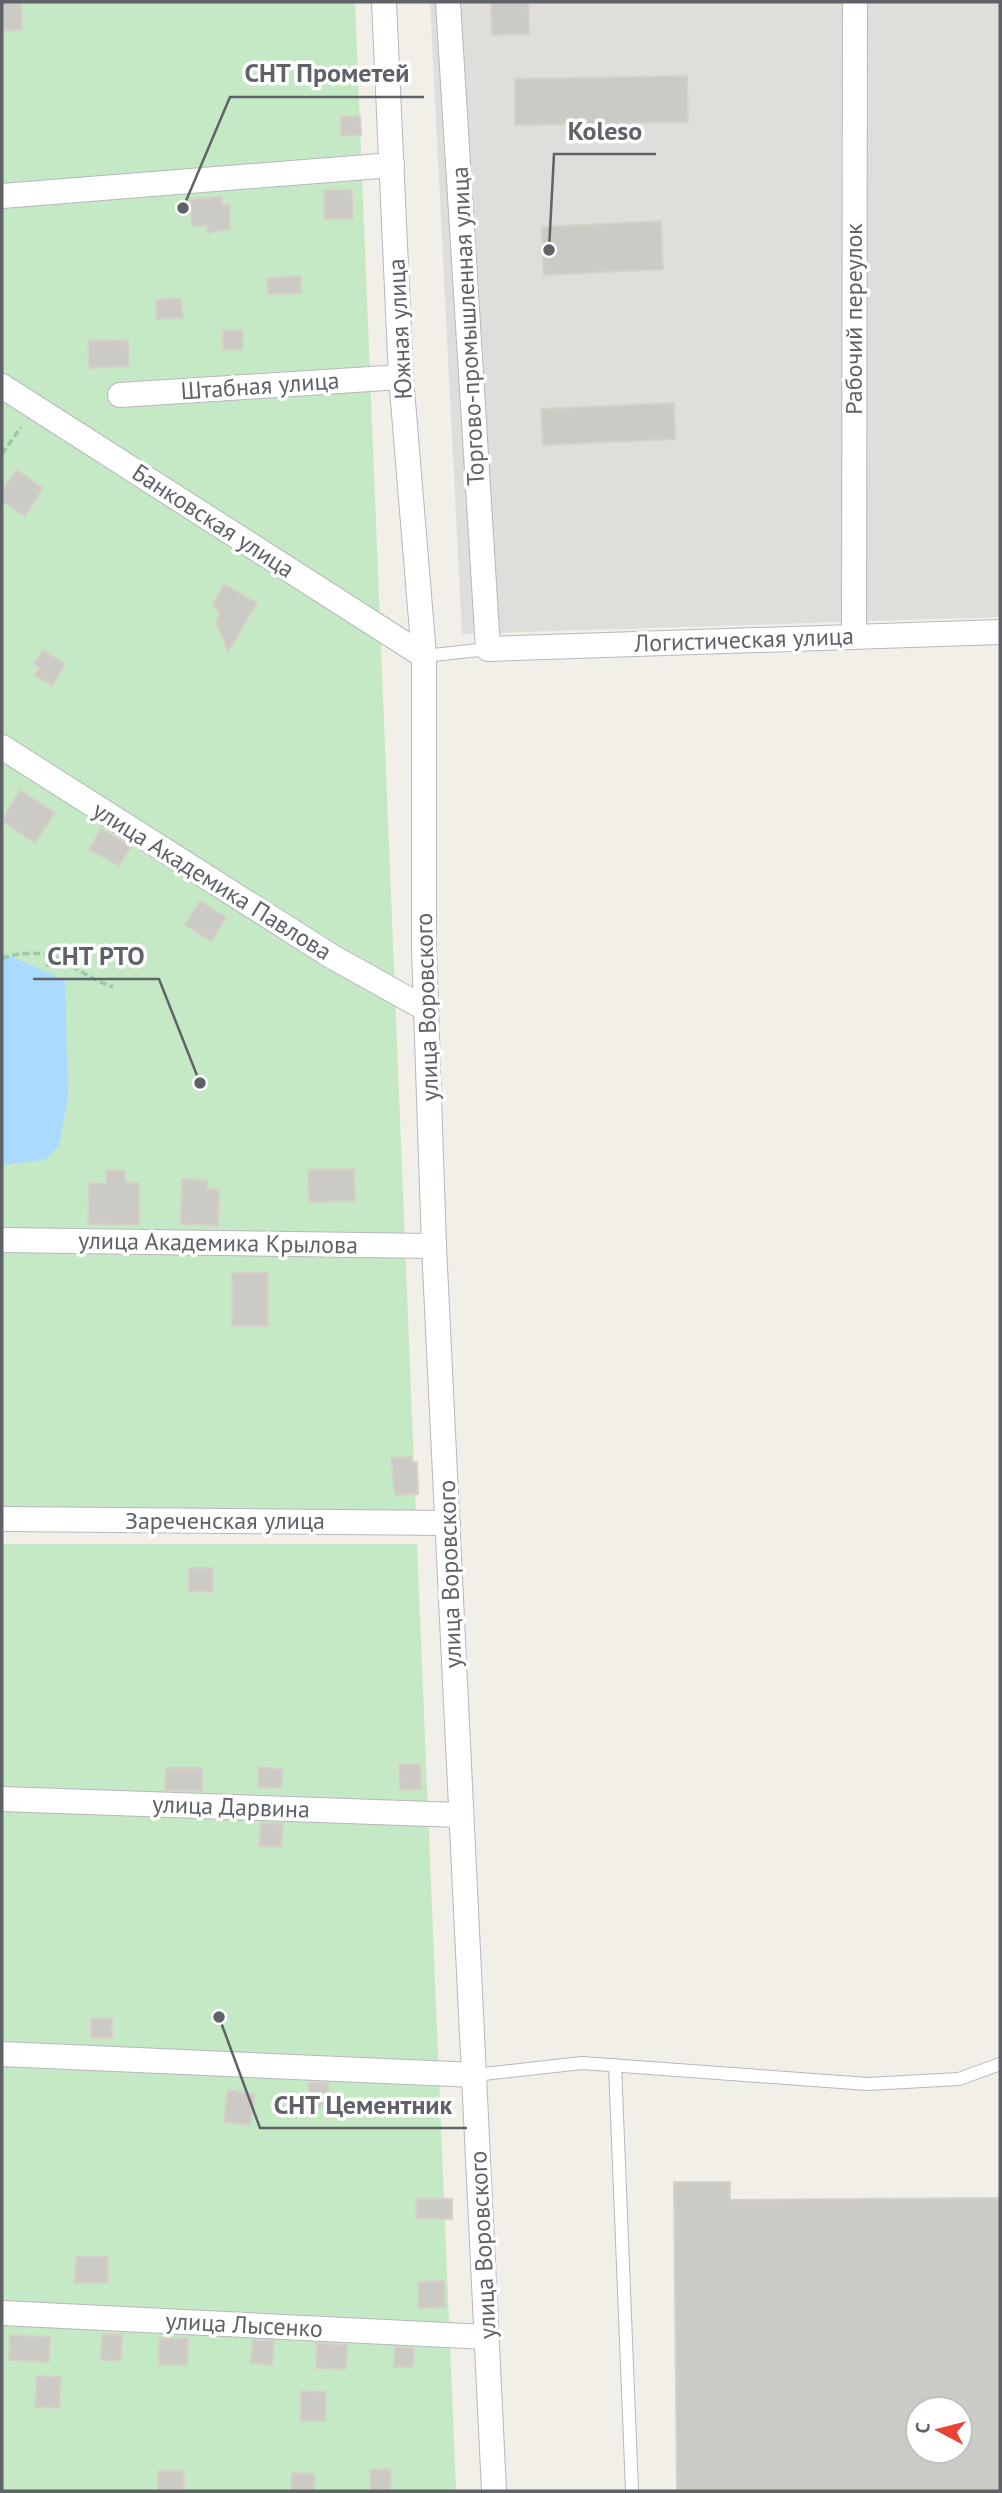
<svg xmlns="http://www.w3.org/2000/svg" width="1002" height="2493" font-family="'PT Sans',sans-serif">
<rect width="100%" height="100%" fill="#f1efe8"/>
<path fill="#e0deda" d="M430,2H1000V617L462,634Z"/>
<g fill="#c5e8c5">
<path d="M2,2H355L416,1516L2,1509Z"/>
<path d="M2,1544H417L456,2491H2Z"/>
</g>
<path fill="#aadaff" d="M10,956L65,980L68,1095L59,1146L45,1160L2,1165V957Z"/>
<g fill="#cccac5" stroke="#d6d1c6" stroke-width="2" fill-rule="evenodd">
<path d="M2,2H21L22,30L2,31Z"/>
<path d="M491,2H528L529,34L492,35Z"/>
<path d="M687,76L688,122L515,125V79Z"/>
<path d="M341,116H360L361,135L341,136Z"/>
<path d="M324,190H352L353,219H324Z"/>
<path d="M222,197V205H229L230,229L207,233V225L192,226L190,199Z"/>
<path d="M661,221L663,269L544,275L542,227Z"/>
<path d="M301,276V293L268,294L267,278Z"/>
<path d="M181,298L183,318L157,319L156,300Z"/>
<path d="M223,330H242L243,349L223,350Z"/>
<path d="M128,340L129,366L89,368L88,341Z"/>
<path d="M674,403L675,439L543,445L541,409Z"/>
<path d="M16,470L43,488L25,516L2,501V492Z"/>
<path d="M224,584L257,603L228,652L216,622L220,613L213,603Z"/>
<path d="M43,650L65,664L52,686L35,675L40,668L34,664Z"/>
<path d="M20,790L55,813L35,843L2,821Z"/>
<path d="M101,829L131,846L119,866L89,849Z"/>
<path d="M200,901L226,917L211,941L185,925Z"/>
<path d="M354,1169L355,1201L309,1202L308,1170Z"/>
<path d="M106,1170H125V1182L139,1183V1225L88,1224L89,1183L106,1184Z"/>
<path d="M182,1179L207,1180V1189H219L218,1226L181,1224Z"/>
<rect x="232" y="1273" width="36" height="53"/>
<path d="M411,1457L412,1462H417L418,1494L395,1495L391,1458Z"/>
<path d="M189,1568H213V1592L189,1591Z"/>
<path d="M399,1764H420L421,1789L400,1790Z"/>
<path d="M259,1767L283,1769L281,1788L258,1787Z"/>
<path d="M166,1768H202V1791L165,1790Z"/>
<path d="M261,1823L283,1824L281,1847L259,1846Z"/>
<rect x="91" y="2018" width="21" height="20"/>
<path d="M309,2083H329L328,2107L309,2106Z"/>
<path d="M228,2090L255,2094L250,2125L224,2122Z"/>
<path d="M674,2182H730V2200L1000,2198V2491H677ZM918,2409H960V2451H918Z"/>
<path d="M416,2199H452V2219L416,2218Z"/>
<path d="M76,2257H108V2283H75Z"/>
<path d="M444,2281L445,2307L419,2308L418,2282Z"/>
<path d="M102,2334L122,2335L121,2361L101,2360Z"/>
<path d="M10,2335L50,2337L49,2362L9,2360Z"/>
<path d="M159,2338H188L187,2365H159Z"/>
<path d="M253,2340L274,2341L272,2365L251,2363Z"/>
<path d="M317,2343L347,2345L346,2369L316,2368Z"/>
<path d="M395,2347L414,2348L413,2367H394Z"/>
<path d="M37,2376L61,2377L59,2408L35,2407Z"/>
<path d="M301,2391L326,2392L325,2421H301Z"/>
<path d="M390,2469L391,2491H371L370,2470Z"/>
<rect x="158" y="2471" width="26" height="20"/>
<path d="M292,2473L315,2474L314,2491H291Z"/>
</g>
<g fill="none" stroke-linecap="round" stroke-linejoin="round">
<g stroke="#b5b8bc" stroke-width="14">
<g id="lane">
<path d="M424,656L488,649"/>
<path d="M615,2065L632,2491"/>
<path d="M475,2075L582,2063L868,2084L959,2079L1000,2064"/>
</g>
</g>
<g stroke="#b5b8bc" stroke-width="26">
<g id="street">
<path d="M384,2L401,377L424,656V949L434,1246L494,2491"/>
<path d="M448,2L488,649L1000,632"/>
<path d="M2,196L392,165"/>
<path d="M2,386L424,656"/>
<path d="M120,395L401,377"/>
<path d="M854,636L855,2"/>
<path d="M2,747L331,956L426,1009"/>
<path d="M2,1240L434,1246"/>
<path d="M2,1519L448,1523"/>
<path d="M2,1799L460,1815"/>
<path d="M2,2054L475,2075"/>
<path d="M2,2313L487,2337"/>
</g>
</g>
<g stroke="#9cc7a9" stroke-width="3.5" stroke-dasharray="7 3.5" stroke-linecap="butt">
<path d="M2,454L21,427"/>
<path d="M2,958C59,942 65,970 113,987"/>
<path d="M46,965L54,966L58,958"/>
</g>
<use href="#lane" stroke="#fff" stroke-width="12"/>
<use href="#street" stroke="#fff" stroke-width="24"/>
</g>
<g text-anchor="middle" stroke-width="7" stroke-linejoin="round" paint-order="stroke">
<g font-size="24" fill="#5f6368" stroke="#fff">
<text transform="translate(854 319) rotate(-90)" y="8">Рабочий переулок</text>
<text transform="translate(468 326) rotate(-93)" y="8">Торгово-промышленная улица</text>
<text transform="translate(400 329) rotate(-93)" y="8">Южная улица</text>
<text transform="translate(260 386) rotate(-4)" y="8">Штабная улица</text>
<text transform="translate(213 521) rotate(33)" y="8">Банковская улица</text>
<text transform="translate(744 640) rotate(-2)" y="8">Логистическая улица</text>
<text transform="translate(212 881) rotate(32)" y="8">улица Академика Павлова</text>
<text transform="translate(427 1007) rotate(-92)" y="8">улица Воровского</text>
<text transform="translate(218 1243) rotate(1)" y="8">улица Академика Крылова</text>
<text x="225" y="1529">Зареченская улица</text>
<text transform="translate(450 1574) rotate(-92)" y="8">улица Воровского</text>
<text transform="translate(231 1807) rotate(2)" y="8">улица Дарвина</text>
<text transform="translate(483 2245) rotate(-93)" y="8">улица Воровского</text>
<text transform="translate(244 2325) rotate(3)" y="8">улица Лысенко</text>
</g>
</g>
<path fill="none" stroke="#5f6368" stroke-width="2.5" d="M183 208L230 97H424M549 250L554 154H656M200 1083L159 979H33M219 2017L260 2128H467"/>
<g fill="#5f6368" stroke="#fff" stroke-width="2.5">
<circle cx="183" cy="208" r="7"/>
<circle cx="549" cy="250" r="7"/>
<circle cx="200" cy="1083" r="7"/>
<circle cx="219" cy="2017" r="7"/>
</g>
<g font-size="26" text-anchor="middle" font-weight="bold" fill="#5f6368" stroke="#fff" stroke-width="7" stroke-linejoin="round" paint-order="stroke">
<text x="327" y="82">СНТ Прометей</text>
<text x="605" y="140">Koleso</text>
<text x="96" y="965">СНТ РТО</text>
<text x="363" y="2114">СНТ Цементник</text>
</g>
<rect width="1002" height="2493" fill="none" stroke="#5f6368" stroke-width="7"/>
<g transform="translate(939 2430) rotate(277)"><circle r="33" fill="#ffffff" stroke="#bfc1c3" stroke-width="2"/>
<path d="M0-5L12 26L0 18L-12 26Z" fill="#ea4335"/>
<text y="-10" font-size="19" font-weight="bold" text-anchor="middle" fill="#5f6368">С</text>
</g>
</svg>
